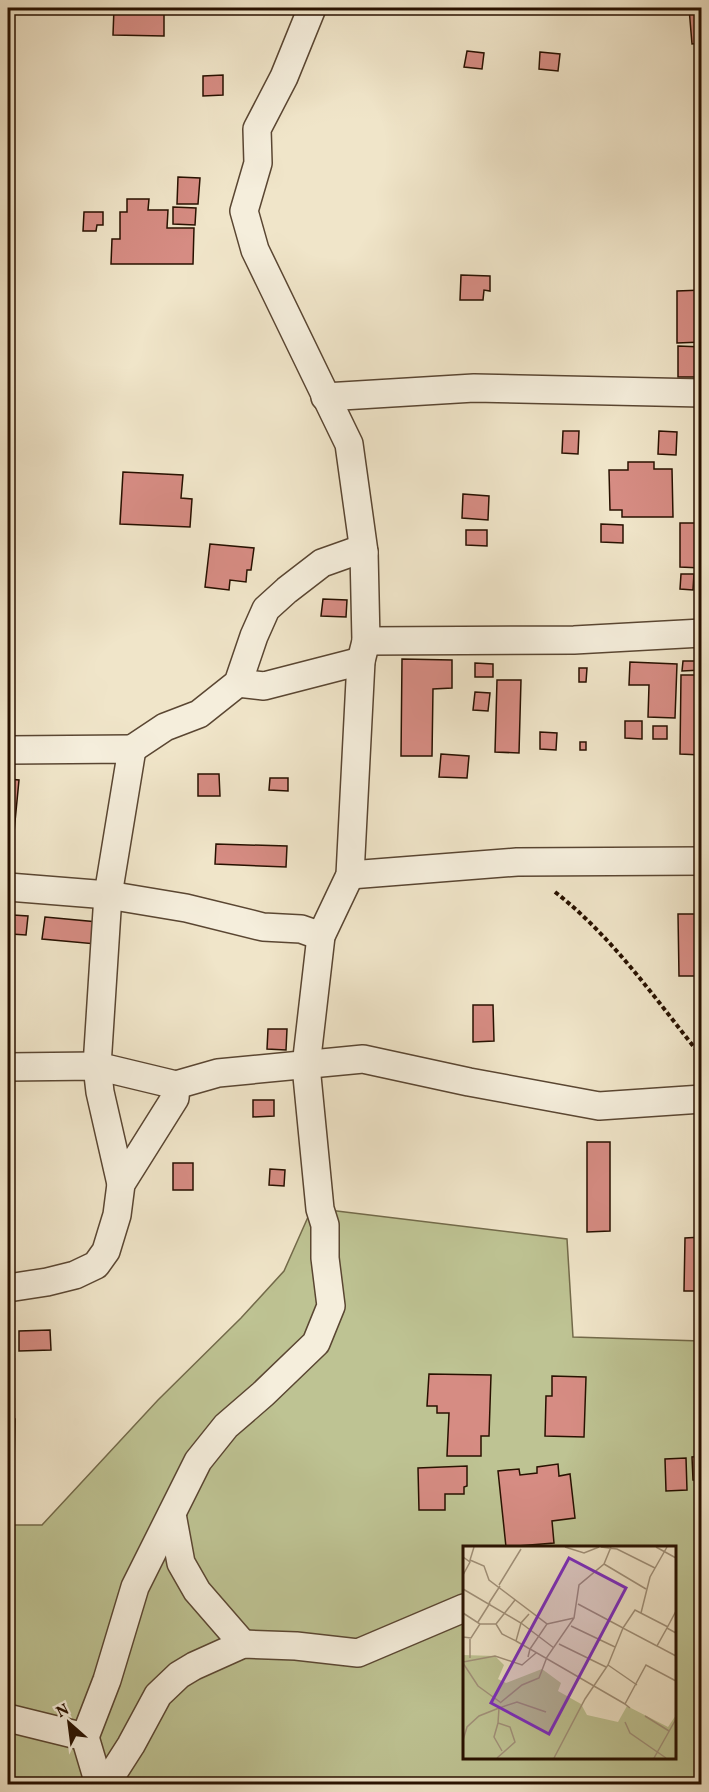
<svg xmlns="http://www.w3.org/2000/svg" width="709" height="1792" font-family="Vollkorn,serif">
<rect width="100%" height="100%" fill="#f0e5c9"/>
<filter id="stains"><feTurbulence type="fractalNoise" baseFrequency=".00333" numOctaves="4"/><feColorMatrix values="0 0 0 0 .2 0 0 0 0 .09 0 0 0 0 .02 0 0 0 .5 -.17"/></filter>
<radialGradient id="worn" r=".72"><stop offset=".6" stop-color="#630" stop-opacity="0"/><stop offset="1" stop-color="#630" stop-opacity=".3"/></radialGradient>
<path fill="#bec393" stroke="#736a4a" stroke-width="1.5" fill-rule="evenodd" d="M312,1208L567,1239L573,1337L701,1341V1784H8V1525H42L158,1400L241,1318L284,1271ZM464,1548H674V1758H464Z"/>
<g fill="#d68c83" stroke="#281100" stroke-width="1.5">
<path d="M114,8H164V36L113,35Z"/>
<path d="M689,8H702V43L692,44Z"/>
<path d="M467,51L484,53L482,69L464,67Z"/>
<path d="M540,52L560,54L558,71L539,69Z"/>
<path d="M223,75V95L203,96V76Z"/>
<path d="M178,177L200,178L198,204H177Z"/>
<path d="M127,199H149L148,210H168L167,228H194L193,264H111L112,239H120V212H127Z"/>
<path d="M173,207L196,208L195,225L173,224Z"/>
<path d="M84,212H103V225H97L96,231H83Z"/>
<path d="M461,275L490,276V291L484,290L483,300H460Z"/>
<path d="M702,290V342L677,343V291Z"/>
<path d="M678,346L702,347V377H678Z"/>
<path d="M563,431H579L578,454L562,453Z"/>
<path d="M659,431L677,432L676,455L658,454Z"/>
<path d="M628,462H654V469H672L673,517H622V510H610L609,470H628Z"/>
<path d="M123,472L183,475L181,498L192,499L190,527L120,524Z"/>
<path d="M463,494L489,496L488,520L462,518Z"/>
<path d="M680,523H700L701,568L680,567Z"/>
<path d="M601,524L623,525V543L601,542Z"/>
<path d="M466,530H487V546L466,545Z"/>
<path d="M210,544L254,548L251,570H247L246,582L230,580L229,590L205,587Z"/>
<path d="M681,574H694L693,590L680,589Z"/>
<path d="M8,594H12L10,614H8Z"/>
<path d="M323,599L347,600L346,617L321,616Z"/>
<path d="M402,659L452,660V688L433,689L432,756H401Z"/>
<path d="M683,661H702V670L682,671Z"/>
<path d="M630,662L677,664L675,718L648,717L649,685H629Z"/>
<path d="M475,663L493,664V677H475Z"/>
<path d="M579,668H587L586,682H579Z"/>
<path d="M681,675H702L701,755L680,754Z"/>
<path d="M497,680H521L519,753L495,752Z"/>
<path d="M475,692L490,693L488,711L473,710Z"/>
<path d="M625,721H642V739L625,738Z"/>
<rect x="653" y="726" width="14" height="13"/>
<path d="M540,732L557,733L556,750L540,749Z"/>
<rect x="580" y="742" width="6" height="8"/>
<path d="M441,754L469,756L467,778L439,777Z"/>
<path d="M198,774H219L220,796H198Z"/>
<path d="M270,778H288V791L269,790Z"/>
<path d="M8,779L19,780L14,832H8Z"/>
<path d="M216,844L287,846L286,867L215,864Z"/>
<path d="M678,914H702V976H679Z"/>
<path d="M13,915L28,916L26,935L11,934Z"/>
<path d="M45,917L98,922L96,944L42,939Z"/>
<path d="M473,1005H493L494,1041L473,1042Z"/>
<path d="M268,1029H287L286,1050L267,1049Z"/>
<path d="M253,1100H274V1116L253,1117Z"/>
<path d="M587,1142H610V1231L587,1232Z"/>
<rect x="173" y="1163" width="20" height="27"/>
<path d="M270,1169L285,1170L284,1186L269,1185Z"/>
<path d="M702,1237L700,1291H684L685,1238Z"/>
<path d="M50,1330L51,1350L19,1351V1331Z"/>
<path d="M429,1374L491,1375L489,1436H481V1456H447L449,1413H437V1406H427Z"/>
<path d="M552,1376L586,1377L584,1437L545,1436L546,1396H552Z"/>
<path d="M8,1419H15L13,1508H8Z"/>
<path d="M702,1456V1480H693L692,1457Z"/>
<path d="M686,1458L687,1490L666,1491L665,1459Z"/>
<path d="M558,1464L559,1476L570,1474L575,1518L552,1521L554,1543L506,1547L498,1471L519,1469L520,1475L537,1473V1467Z"/>
<path d="M467,1466V1486L464,1487V1494H445V1510H419L418,1468Z"/>
</g>
<g fill="none" stroke-linecap="round" stroke-linejoin="round">
<g stroke="#5a4632" stroke-width="30">
<g id="street">
<path d="M325,397L474,388L702,393"/>
<path d="M366,641L574,640L702,633"/>
<path d="M238,683L264,686L361,661"/>
<path d="M132,749L165,727L199,714L238,683L254,636L266,609L287,590L322,563L353,552H364"/>
<path d="M8,750L132,749L108,895L97,1066L176,1085L218,1073L363,1059L469,1082L599,1106L702,1099"/>
<path d="M350,875L517,862L702,861"/>
<path d="M8,887L108,895L186,908L263,927L301,929L321,936"/>
<path d="M8,1067L97,1066L100,1092L121,1184"/>
<path d="M8,1288L47,1282L75,1275L96,1265L106,1251L117,1215L121,1184L175,1098L176,1085"/>
<path d="M172,1514L181,1563L197,1591L243,1644"/>
<path d="M8,1718L85,1737L99,1784"/>
<path d="M85,1737L107,1680L135,1587L198,1461L226,1426L263,1394L316,1343L331,1306L325,1258V1225L320,1209L306,1066L321,936L350,875L361,661L366,641L364,552L349,444L255,250L244,211L258,163L257,129L284,77L312,8"/>
<path d="M106,1784L131,1745L158,1695L179,1675L194,1666L243,1644L296,1646L358,1653L464,1608"/>
</g>
</g>
<path stroke="#281100" stroke-width="4" stroke-dasharray="4.5 3" stroke-linecap="butt" d="M555,892C613,937 656,1000 702,1057"/>
<use href="#street" stroke="#f5eedc" stroke-width="27"/>
</g>
<g transform="translate(463 1546)">
<rect width="213" height="213" fill="#f0e5c9"/>
<path d="M0,109L32,110L41,119L35,133L43,137L79,123L98,137L95,145L118,158L124,169L155,176L164,160L205,181L213,169V212H0Z" fill="#bec393"/>
<path fill="none" stroke="#a09079" stroke-width="1.5" d="M11,1L7,14L21,20L26,34L84,78L67,103L162,158M102,1L121,7L136,1M138,1L154,3L192,22M193,1L213,12M0,11L7,16L0,29M141,18L183,43M36,39L58,3M0,43L58,77L53,95L39,88L33,78H17M26,57L37,40M115,58L160,82L172,64L205,81M0,67L17,78L8,92L0,91M178,67L187,31L204,1M66,68L58,77L91,102M15,76L27,57M33,78L52,54M84,78L111,72M108,80L152,101M204,82L213,65M213,87L204,82L194,100L213,110M7,93V112M53,95L67,103L65,111M96,98L143,121M0,116L32,110L59,119L73,107M0,117L15,140L37,156M145,119L174,139M37,157L59,139L76,132L84,111L111,72L116,39L141,18L148,1M167,162L162,158L183,119L213,135M182,170L206,185M162,176L167,187L203,212M35,177L31,191L39,205M0,194L4,181L16,170L36,162M34,212L52,196L47,181L35,177L36,162L54,156L83,166M91,212L122,153L145,119L160,82L194,100M191,212L213,173"/>
<path fill="#7b2cbf" fill-opacity="0.15" stroke="#7b2cbf" stroke-width="3" d="M106,12L163,42L86,188L28,157Z"/>
<rect width="213" height="213" fill="none" stroke="#281100" stroke-width="3"/>
</g>
<rect width="709" height="1792" fill="none" stroke="#f0e5c9" stroke-width="30"/>
<rect x="9" y="9" width="691" height="1774" fill="none" stroke="#281100" stroke-width="3"/>
<rect x="15" y="15" width="679" height="1762" fill="none" stroke="#281100" stroke-width="1.5"/>
<g transform="translate(69 1723) rotate(332)" stroke="#f5eedc" stroke-width="4.5" paint-order="stroke">
<path d="M0-4.5L10 22L0 15L-10 22Z" fill="#281100"/>
<text y="-9" font-size="16" font-weight="bold" text-anchor="middle" fill="#281100">N</text>
</g>
<rect width="100%" height="100%" filter="url(#stains)"/>
<rect width="100%" height="100%" fill="url(#worn)"/>
</svg>
